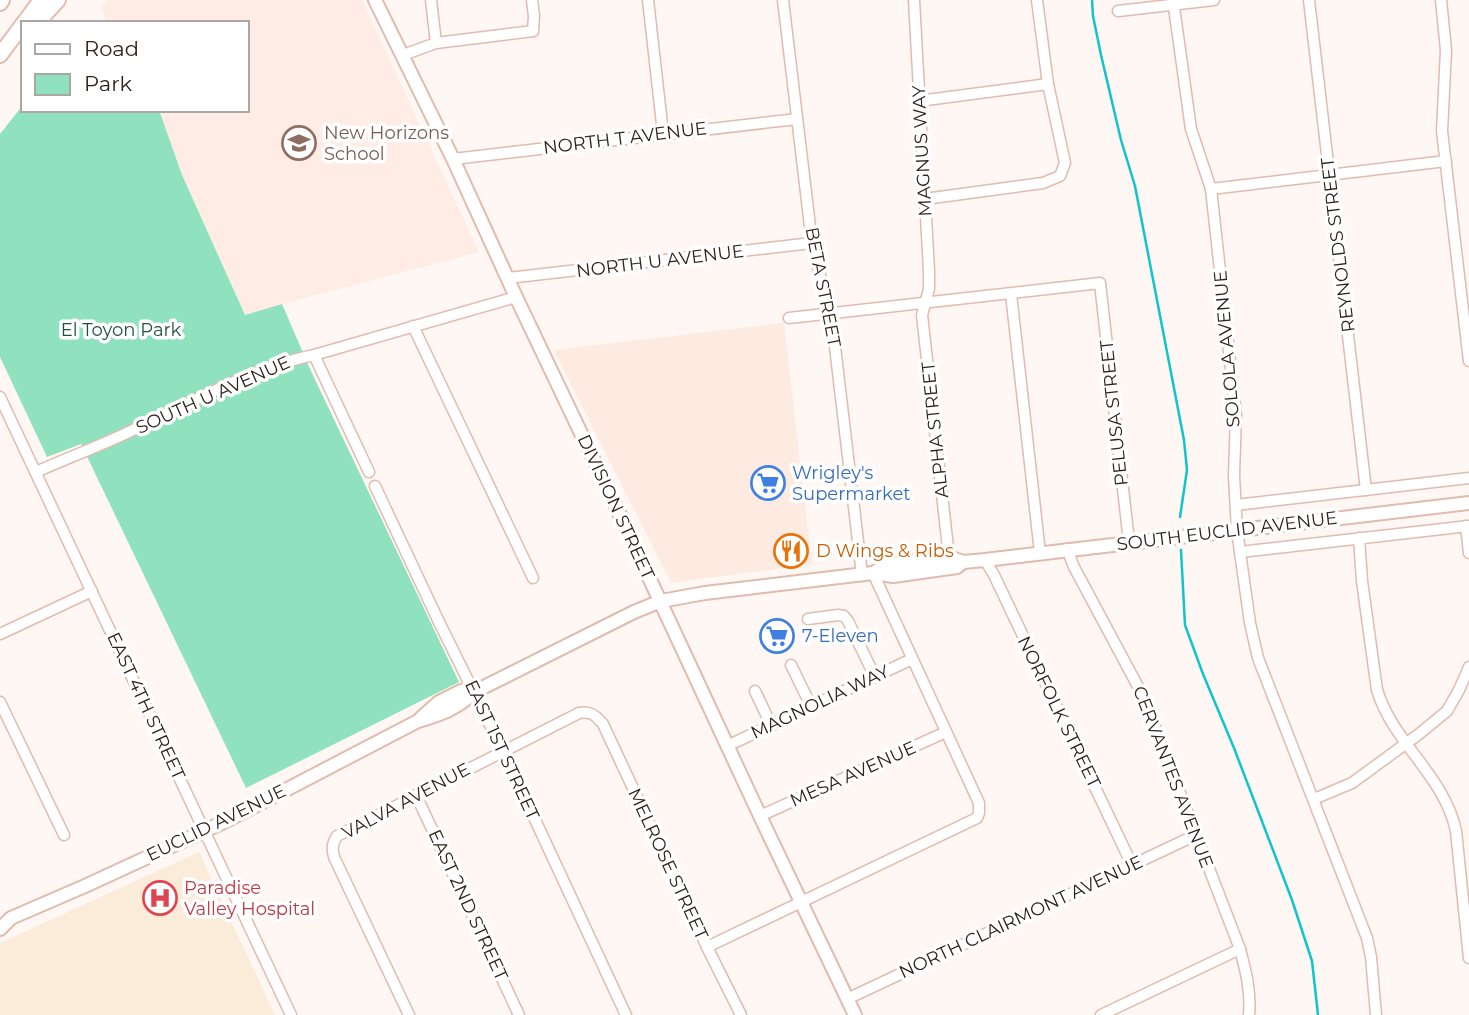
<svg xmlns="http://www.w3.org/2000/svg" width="1469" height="1015" font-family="Montserrat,sans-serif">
<rect width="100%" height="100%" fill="#fff7f4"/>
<path fill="#fdebe1" d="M784,323L812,564L671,583L554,350Z"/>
<path fill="#ffece5" d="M108,0H362L479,252L282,304L245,315L182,175L159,110H247V23H107L101,7Z"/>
<path fill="#fbecd9" d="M199,852L275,1015H0V943Z"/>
<path fill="#90e2be" d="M23,105V110H159L182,175L245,315L282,304L311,371L459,682L246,788L81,444L47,457L0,357V134Z"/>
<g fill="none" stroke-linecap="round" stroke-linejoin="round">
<g stroke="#0ec6ca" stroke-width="2.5">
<path d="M1092,0L1093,16L1101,55L1121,140L1135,186L1184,440L1187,470L1180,517"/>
<path d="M1181,550L1185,625L1203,674L1234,748L1292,900L1312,961L1318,1015"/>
</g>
<g stroke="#e1bbad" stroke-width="13">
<g id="minor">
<path d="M431,0L436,43"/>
<path d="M648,0L663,133"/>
<path d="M783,0L812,243L824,291L831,313L862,575"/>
<path d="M914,0L929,271V289L922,315L949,557"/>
<path d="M1173,0L1191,129L1211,189L1236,415L1234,475L1237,531L1250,623L1258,658L1367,938L1371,957L1376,1015"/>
<path d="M1309,0L1366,490"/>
<path d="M1441,0L1446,50L1442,131L1469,361"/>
<path d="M1118,11L1214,0"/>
<path d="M403,55L436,43L533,31L534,16L532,0"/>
<path d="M919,101L1048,84"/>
<path d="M453,159L797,119"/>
<path d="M1211,189L1446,161"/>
<path d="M925,199L1043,183L1060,176L1065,163L1048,84L1037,0"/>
<path d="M508,278L812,243"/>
<path d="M1011,294L1040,553"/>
<path d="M789,318L1100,283L1129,542"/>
<path d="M413,326L533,578"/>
<path d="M314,355L369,472"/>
<path d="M0,397L291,1015"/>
<path d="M36,472C69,457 103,445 135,429C193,402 251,368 314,355L516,297"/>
<path d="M375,486L439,622L503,751L626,1015"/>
<path d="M1236,505L1469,478"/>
<path d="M1466,526L1469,553"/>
<path d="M1359,538L1362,581L1377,690C1393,743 1444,775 1456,831L1469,958"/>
<path d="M1067,549L1074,567L1142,694L1240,949C1246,972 1251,991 1249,1015"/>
<path d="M1240,552L1469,526"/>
<path d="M985,560L994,575L1132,865"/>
<path d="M808,619L838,615L844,616L848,621L875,677"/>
<path d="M0,634L92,591"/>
<path d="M791,665L811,706"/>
<path d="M755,691L771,725"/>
<path d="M0,702L64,835"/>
<path d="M727,746L912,659"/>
<path d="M416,795L519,1015"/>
<path d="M1314,799L1352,783L1419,734L1447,711L1459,690L1469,667"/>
<path d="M760,816L946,732"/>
<path d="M707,947L977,818L979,813V803L873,573"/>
<path d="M847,999L1196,835"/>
<path d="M409,1015L334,857C332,849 332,844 337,836L579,713C591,711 595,715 603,724L707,947L741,1015"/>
<path d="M1101,1015L1240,949"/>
</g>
</g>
<g stroke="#e1bbad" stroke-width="16">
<g id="major">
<path d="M375,0L453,159L516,297L620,515L760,816L855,1015"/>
<path d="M873,573L887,565L941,558L949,557L963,562L985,560L1469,503"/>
<path d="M421,718L439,702L461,691L474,692"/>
<path d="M0,929L11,918L85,886L226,821L418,721C439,715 459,708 474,692L634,612L661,601L705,593L873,573L893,576L957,567L963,562"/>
</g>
</g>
<g stroke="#e1bbad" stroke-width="18">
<g id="highway">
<path d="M0,3L2,0"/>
<path d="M24,23L41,0"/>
<path d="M37,23L58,0"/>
<path d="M0,55L23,24"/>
</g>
</g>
<use href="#minor" stroke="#fff" stroke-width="10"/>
<use href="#major" stroke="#fff" stroke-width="12"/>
<use href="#highway" stroke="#fff" stroke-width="14"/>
</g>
<defs>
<g id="school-ring" transform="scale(1.75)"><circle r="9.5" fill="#fff" stroke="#8d6e63" stroke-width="1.5"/><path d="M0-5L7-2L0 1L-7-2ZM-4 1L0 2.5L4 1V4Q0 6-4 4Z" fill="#8d6e63"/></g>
<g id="supermarket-ring" transform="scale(1.75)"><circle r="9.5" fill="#fff" stroke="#3f7fe0" stroke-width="1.5"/><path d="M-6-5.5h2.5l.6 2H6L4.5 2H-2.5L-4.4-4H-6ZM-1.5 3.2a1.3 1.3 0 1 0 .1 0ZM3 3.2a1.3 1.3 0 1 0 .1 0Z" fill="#3f7fe0"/></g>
<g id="restaurant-ring" transform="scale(1.75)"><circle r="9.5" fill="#fff" stroke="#e8710a" stroke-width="1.5"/><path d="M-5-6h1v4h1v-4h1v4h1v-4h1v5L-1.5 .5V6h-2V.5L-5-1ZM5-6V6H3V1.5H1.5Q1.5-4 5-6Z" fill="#e8710a"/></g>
<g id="hospital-ring" transform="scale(1.75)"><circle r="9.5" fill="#fff" stroke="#e0444e" stroke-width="1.5"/><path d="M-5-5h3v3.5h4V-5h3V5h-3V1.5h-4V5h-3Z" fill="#e0444e"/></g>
</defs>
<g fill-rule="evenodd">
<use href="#school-ring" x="299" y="143"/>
<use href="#supermarket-ring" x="768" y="483"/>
<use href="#restaurant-ring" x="791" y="551"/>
<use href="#supermarket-ring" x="777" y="636"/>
<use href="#hospital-ring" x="160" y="898"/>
</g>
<g text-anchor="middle" stroke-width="7" stroke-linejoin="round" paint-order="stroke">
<g font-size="18" fill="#785e54" stroke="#fff" text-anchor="start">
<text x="324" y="139">New Horizons<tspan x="324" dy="21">School</tspan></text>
</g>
<g font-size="18" fill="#2f211b" stroke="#fff">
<text transform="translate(625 138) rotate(-7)" y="6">NORTH T AVENUE</text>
<text transform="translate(922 151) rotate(-93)" y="6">MAGNUS WAY</text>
<text transform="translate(1338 245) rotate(-97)" y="6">REYNOLDS STREET</text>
<text transform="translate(660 261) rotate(-7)" y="6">NORTH U AVENUE</text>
<text transform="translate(823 287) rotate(79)" y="6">BETA STREET</text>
<text transform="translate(1227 349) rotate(-95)" y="6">SOLOLA AVENUE</text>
<text transform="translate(213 395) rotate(-24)" y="6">SOUTH U AVENUE</text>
<text transform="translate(1114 413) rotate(-96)" y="6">PELUSA STREET</text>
<text transform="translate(935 430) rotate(-96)" y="6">ALPHA STREET</text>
<text transform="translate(616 507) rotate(65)" y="6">DIVISION STREET</text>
<text transform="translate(1227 531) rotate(-7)" y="6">SOUTH EUCLID AVENUE</text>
<text transform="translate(820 702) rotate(-25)" y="6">MAGNOLIA WAY</text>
<text transform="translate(146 706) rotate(65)" y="6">EAST 4TH STREET</text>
<text transform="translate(1059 712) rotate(64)" y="6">NORFOLK STREET</text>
<text transform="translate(502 750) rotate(65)" y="6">EAST 1ST STREET</text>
<text transform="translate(853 774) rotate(-24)" y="6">MESA AVENUE</text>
<text transform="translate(1173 777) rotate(69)" y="6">CERVANTES AVENUE</text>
<text transform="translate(406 801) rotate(-28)" y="6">VALVA AVENUE</text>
<text transform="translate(216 823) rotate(-26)" y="6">EUCLID AVENUE</text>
<text transform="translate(668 864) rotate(65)" y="6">MELROSE STREET</text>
<text transform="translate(468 905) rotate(65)" y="6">EAST 2ND STREET</text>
<text transform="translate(1021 917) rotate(-25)" y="6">NORTH CLAIRMONT AVENUE</text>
</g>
<g font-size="18" fill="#21513e" stroke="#fff">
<text x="121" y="336">El Toyon Park</text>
</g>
<g font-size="18" fill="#366cbe" stroke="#fff" text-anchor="start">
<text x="792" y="479">Wrigley's<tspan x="792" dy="21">Supermarket</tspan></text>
<text x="802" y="642">7-Eleven</text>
</g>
<g font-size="18" fill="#c56008" stroke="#fff" text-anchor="start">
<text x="816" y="557">D Wings &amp; Ribs</text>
</g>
<g font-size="18" fill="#be3a42" stroke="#fff" text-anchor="start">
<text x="184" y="894">Paradise<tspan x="184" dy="21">Valley Hospital</tspan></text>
</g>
</g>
<rect x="21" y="21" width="228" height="91" fill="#ffffff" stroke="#aca6a4" stroke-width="2"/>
<rect x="35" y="44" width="35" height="10" fill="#ffffff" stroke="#aca6a4" stroke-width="2"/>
<text x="84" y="56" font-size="21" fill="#2f211b">Road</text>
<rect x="35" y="74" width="35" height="21" fill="#90e2be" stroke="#aca6a4" stroke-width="2"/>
<text x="84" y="91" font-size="21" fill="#2f211b">Park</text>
</svg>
